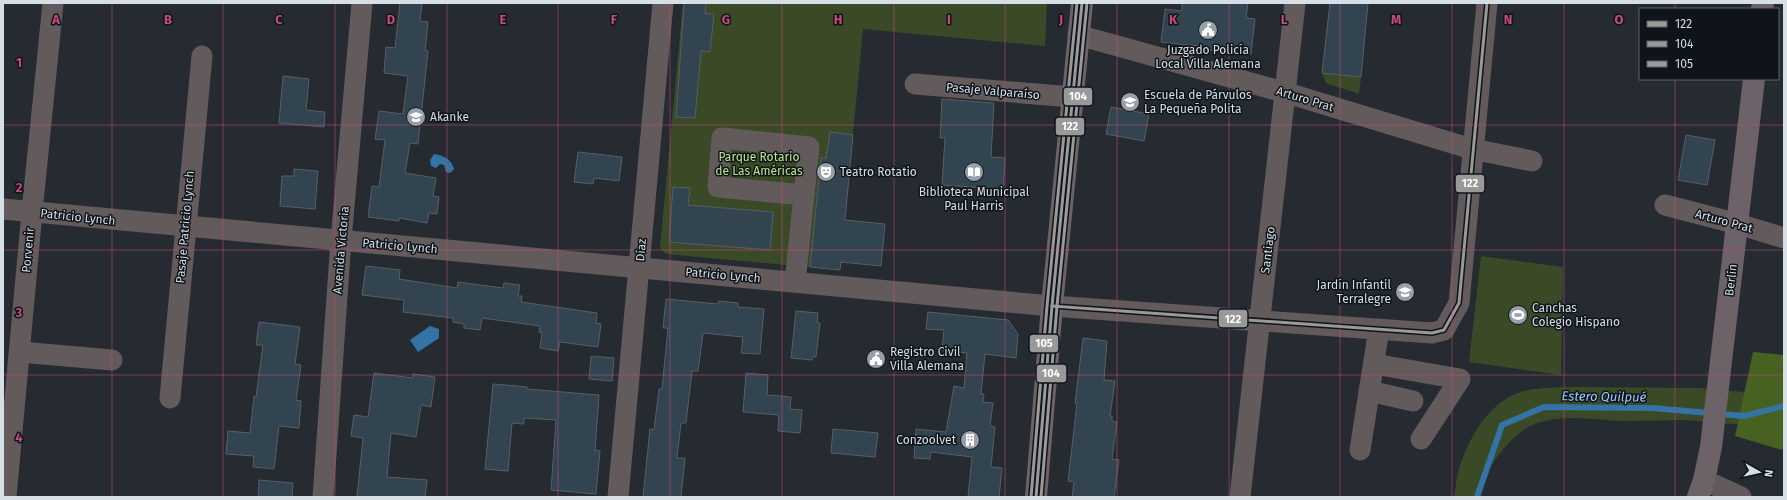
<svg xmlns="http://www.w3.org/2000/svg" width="1787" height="500" font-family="'Fira Sans',sans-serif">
<rect width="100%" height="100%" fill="#252b31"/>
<g fill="#3a4a27">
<path d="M683,3H1047L1045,46L863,29L840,270L666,254L660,248Z"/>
<path d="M1322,73L1361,77L1359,94L1326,83Z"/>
<path d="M1481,256L1563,267L1561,375L1469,362Z"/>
<path d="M1575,387L1699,388L1755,393L1780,422C1765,423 1749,425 1734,424C1718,424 1702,421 1686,420C1666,420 1645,421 1625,421C1596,420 1564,413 1535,424C1510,433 1483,473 1476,497H1454C1456,488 1456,478 1459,469C1467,442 1485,409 1511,396C1530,386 1555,388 1575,387Z"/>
</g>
<path fill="#476120" d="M1753,352L1784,355V443L1782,450L1735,436Z"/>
<g fill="#3473a5">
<path d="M434,154C445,156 451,159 454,169L450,173L446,172L444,165L440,164L436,168L431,166L430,160Z"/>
<path d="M430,326L439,329V338L418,352L410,340Z"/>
</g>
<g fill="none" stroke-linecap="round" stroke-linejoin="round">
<path stroke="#3473a5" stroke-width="6" d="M1477,497L1502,425L1544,407L1652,408L1744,416L1784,406"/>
</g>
<g fill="#324450" stroke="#595e64">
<path d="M400,3H422L420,21L428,22L425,51H428L418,144L410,143L405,173L436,178L433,196L439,197L437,214L429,213L427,223L399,218V221L368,217L372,186L379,187L385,140L375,139L379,111L403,114L408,76L384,73L386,47L395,48Z"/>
<path d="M684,3H706L705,14H714L710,52L701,51L695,118L676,117Z"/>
<path d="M1182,3H1248L1246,18L1255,19L1251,54L1208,50V47L1161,42L1165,9L1182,11Z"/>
<path d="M1330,3H1368L1361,77L1322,73Z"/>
<path d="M283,76L309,79L306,110L325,112L324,127L279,123Z"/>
<path d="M942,99L994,103L991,157L1005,158L1003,189L942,185L945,138H940Z"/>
<path d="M1111,107L1149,114L1144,141L1106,134Z"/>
<path d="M830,132L853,135L845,220L885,224L881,266L841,262L840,270L810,267L821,158H826Z"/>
<path d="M1686,135L1715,140L1707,185L1678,180Z"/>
<path d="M578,152L622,157L619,181L594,178L593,184L574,182Z"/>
<path d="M294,169L318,171L315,209L280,206L282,176H294Z"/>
<path d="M673,187L690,188L688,205L773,212L770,250L669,242Z"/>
<path d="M366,266L400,270L399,279L457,288L458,282L503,288L504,283L520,285L518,296H522L521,302L597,313L596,323L601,324L598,347L560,342L558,351L540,348L542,333L539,332L540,326L482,318L480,330L464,328V324L453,322V318L403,312L404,300L362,295Z"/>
<path d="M666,299L718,304L719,301L738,303V307L764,309L760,354L741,353L743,337L703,333L698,371H692L686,423H681L677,458H685L681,497H643L650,429L654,430L659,389H662L668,328H663Z"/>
<path d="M796,311L818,313L817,323H820L816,357H813L812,360L791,358Z"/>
<path d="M928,312L1008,320L1018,334L1016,358L985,354L981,394H984L983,402L993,403L990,426L995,427L991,467L1002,468L999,497H968L972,457L931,452L930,459L914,458L916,429L946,432L954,386L964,388L967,353L942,350L944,330L926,329Z"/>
<path d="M259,322L300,327L295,364L301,365L296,400L301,401L299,428L279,426L274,469L253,467L254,456L226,454L228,431L250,433L254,396L256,397L263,345H256Z"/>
<path d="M1083,338L1107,341L1104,380L1115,381L1110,416H1112V421L1117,422L1112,459L1119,460L1114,497H1072L1074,482L1068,481L1077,403H1075Z"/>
<path d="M591,356L614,358L612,381L589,379Z"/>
<path d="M374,373L413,378V374L435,377L431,407L421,405L416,437L391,433L387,477L427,480L425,497H357L363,438L351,436L354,415L368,417Z"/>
<path d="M746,373L768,375L767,395L791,397L790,409L802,410L800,433L778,431L779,415L743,412Z"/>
<path d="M493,384L527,387V389L599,395L595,450L600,451L596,494L551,490L556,420L524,418V424L512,423L508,471L485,469Z"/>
<path d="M833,429L878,433L875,457L831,453Z"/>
<path d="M259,480L293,483L292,497H258Z"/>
</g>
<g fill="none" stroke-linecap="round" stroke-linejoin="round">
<g stroke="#635a5c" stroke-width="21">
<path d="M1078,35L1287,93L1472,149L1532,161"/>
<path d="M915,84L1072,97"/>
<path d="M1665,205L1738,224L1784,238"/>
<path d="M3,209L1052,306L1432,333L1444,330L1459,303L1487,3"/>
<path d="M795,282L809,147L722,138L718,187L804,195"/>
<path d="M20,352L112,360"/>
<path d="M1374,364L1460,379L1421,439"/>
<path d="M1369,391L1413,401"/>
<path d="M170,398L202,56"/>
<path d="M1360,450L1379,329"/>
<path d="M1704,480L1741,497"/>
<path d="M6,497L32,212L53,3"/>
<path d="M323,497L341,240L362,3"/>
<path d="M618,497L663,3"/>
<path d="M1240,497L1295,3"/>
</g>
<g stroke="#6d6267" stroke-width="22">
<path d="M1762,9L1763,3"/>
<path d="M1036,497L1052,306L1082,3"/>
<path d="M1698,497L1704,480L1711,447L1754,79"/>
</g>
<g stroke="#0e1419" stroke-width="6">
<g id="bus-1">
<path d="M1052,306L1432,333L1444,330L1459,303L1487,3"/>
<path d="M1036,497L1052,306L1082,3"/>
</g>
</g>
<g stroke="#0e1419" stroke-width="6">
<path id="bus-2" d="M1041,497L1057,306L1087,3"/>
</g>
<g stroke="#0e1419" stroke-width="6">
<path id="bus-3" d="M1031,497L1047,306L1077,3"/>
</g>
<use href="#bus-1" stroke="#999" stroke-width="3"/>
<use href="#bus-2" stroke="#999" stroke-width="3"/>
<use href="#bus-3" stroke="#999" stroke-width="3"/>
</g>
<path fill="none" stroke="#c74a7e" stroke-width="1" stroke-opacity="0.55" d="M112,3V497M223,3V497M335,3V497M447,3V497M558,3V497M670,3V497M782,3V497M894,3V497M1005,3V497M1117,3V497M1229,3V497M1340,3V497M1452,3V497M1564,3V497M1675,3V9M1675,79V497M3,125H1784M3,250H1784M3,375H1784"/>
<defs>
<g id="civic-disc" transform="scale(1)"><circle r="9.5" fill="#989fa7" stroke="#0e1419"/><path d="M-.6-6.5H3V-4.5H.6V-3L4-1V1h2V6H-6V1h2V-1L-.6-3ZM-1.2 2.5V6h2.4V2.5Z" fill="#fff"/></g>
<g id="school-disc" transform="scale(1)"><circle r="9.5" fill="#989fa7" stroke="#0e1419"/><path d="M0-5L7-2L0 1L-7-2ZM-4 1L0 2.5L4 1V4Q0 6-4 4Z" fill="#fff"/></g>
<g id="theatre-disc" transform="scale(1)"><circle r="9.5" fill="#989fa7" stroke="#0e1419"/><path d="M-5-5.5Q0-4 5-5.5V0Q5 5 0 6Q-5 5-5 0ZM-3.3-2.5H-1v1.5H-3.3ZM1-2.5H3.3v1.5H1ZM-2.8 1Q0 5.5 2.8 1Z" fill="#fff"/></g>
<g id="library-disc" transform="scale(1)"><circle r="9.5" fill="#989fa7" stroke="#0e1419"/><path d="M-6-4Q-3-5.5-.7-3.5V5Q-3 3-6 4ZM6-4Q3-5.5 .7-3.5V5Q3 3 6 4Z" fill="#fff"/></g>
<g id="stadium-disc" transform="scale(1)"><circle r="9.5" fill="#989fa7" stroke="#0e1419"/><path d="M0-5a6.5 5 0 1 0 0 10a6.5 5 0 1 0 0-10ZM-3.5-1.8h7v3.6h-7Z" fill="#fff"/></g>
<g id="building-disc" transform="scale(1)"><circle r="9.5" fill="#989fa7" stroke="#0e1419"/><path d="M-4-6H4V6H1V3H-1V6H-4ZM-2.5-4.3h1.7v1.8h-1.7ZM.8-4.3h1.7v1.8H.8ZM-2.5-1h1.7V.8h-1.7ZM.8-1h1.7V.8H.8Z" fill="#fff"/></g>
</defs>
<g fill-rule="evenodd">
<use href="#civic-disc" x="1208" y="30"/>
<use href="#school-disc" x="1130" y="102"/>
<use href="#school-disc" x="416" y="117"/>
<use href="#theatre-disc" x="826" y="172"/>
<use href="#library-disc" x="974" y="172"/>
<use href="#school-disc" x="1405" y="292"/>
<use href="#stadium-disc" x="1518" y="315"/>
<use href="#civic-disc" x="876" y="359"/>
<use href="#building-disc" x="970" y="440"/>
</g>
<g text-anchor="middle" stroke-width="3" stroke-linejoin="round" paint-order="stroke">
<g font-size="12" fill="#d6dee6" stroke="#0e1419" text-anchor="start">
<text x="1208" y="54" text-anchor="middle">Juzgado Policía<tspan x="1208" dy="14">Local Villa Alemana</tspan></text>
<text x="1144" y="99">Escuela de Párvulos<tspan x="1144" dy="14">La Pequeña Polita</tspan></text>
<text x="430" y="121">Akanke</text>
<text x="840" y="176">Teatro Rotatio</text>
<text x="974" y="196" text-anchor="middle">Biblioteca Municipal<tspan x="974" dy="14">Paul Harris</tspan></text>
<text x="1391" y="289" text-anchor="end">Jardín Infantil<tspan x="1391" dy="14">Terralegre</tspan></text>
<text x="1532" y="312">Canchas<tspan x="1532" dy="14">Colegio Hispano</tspan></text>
<text x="890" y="356">Registro Civil<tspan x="890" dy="14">Villa Alemana</tspan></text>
<text x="956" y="444" text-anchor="end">Conzoolvet</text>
</g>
<g font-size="12" fill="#d6dee6" stroke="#0e1419">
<text transform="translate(993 91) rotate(5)" y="4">Pasaje Valparaíso</text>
<text transform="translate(1305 99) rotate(17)" y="4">Arturo Prat</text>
<text transform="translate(78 217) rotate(6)" y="4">Patricio Lynch</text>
<text transform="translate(1724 221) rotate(15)" y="4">Arturo Prat</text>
<text transform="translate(185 227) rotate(-85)" y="4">Pasaje Patricio Lynch</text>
<text transform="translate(400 246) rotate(5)" y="4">Patricio Lynch</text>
<text transform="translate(28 250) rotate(-85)" y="4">Porvenir</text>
<text transform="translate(341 250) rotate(-85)" y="4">Avenida Victoria</text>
<text transform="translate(641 250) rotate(-85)" y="4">Díaz</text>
<text transform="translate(1268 250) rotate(-83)" y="4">Santiago</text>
<text transform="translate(723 275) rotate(5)" y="4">Patricio Lynch</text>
<text transform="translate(1731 280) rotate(-83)" y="4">Berlín</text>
</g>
<g font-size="12" fill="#bae781" stroke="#0e1419">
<text x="759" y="161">Parque Rotario<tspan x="759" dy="14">de Las Américas</tspan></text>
</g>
<g font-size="13" font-style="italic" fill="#98ccf8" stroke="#0e1419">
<text transform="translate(1604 396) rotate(1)" y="5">Estero Quilpué</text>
</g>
</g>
<g font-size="13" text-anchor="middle" font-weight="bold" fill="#c74a7e" stroke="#0e1419" stroke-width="3" stroke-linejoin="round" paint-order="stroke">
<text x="56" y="24">A</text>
<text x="168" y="24">B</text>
<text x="279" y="24">C</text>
<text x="391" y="24">D</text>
<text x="503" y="24">E</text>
<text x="614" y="24">F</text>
<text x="726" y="24">G</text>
<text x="838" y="24">H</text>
<text x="949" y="24">I</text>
<text x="1061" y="24">J</text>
<text x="1173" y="24">K</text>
<text x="1284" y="24">L</text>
<text x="1396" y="24">M</text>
<text x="1508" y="24">N</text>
<text x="1619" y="24">O</text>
<text x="19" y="67">1</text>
<text x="19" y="192">2</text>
<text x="19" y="317">3</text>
<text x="19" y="442">4</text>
</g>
<g stroke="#0e1419" stroke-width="1.5">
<rect x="1063" y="87" width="30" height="19" rx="4" fill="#999"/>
<rect x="1055" y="117" width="30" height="19" rx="4" fill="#999"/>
<rect x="1455" y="174" width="30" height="19" rx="4" fill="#999"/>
<rect x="1218" y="309" width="30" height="19" rx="4" fill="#999"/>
<rect x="1029" y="334" width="30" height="19" rx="4" fill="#999"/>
<rect x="1036" y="364" width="31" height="19" rx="4" fill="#999"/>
</g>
<g font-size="11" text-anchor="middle" font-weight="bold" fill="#fff">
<text x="1078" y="100">104</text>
<text x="1070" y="130">122</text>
<text x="1470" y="187">122</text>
<text x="1233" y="323">122</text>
<text x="1044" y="347">105</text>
<text x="1051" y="377">104</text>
</g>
<rect width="1787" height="500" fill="none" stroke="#d6dee6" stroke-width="8"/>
<rect x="1639" y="8" width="140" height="72" fill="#0e1419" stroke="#5e656b"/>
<rect x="1647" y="21" width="20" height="6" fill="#999999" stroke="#5e656b"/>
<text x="1675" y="28" font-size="12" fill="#d6dee6">122</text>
<rect x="1647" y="41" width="20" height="6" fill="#999999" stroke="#5e656b"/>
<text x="1675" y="48" font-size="12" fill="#d6dee6">104</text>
<rect x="1647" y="61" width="20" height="6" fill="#999999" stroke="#5e656b"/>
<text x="1675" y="68" font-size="12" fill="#d6dee6">105</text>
<g transform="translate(1759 472) rotate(98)" stroke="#0e1419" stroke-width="3" paint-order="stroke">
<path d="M0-3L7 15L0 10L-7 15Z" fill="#d6dee6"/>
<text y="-6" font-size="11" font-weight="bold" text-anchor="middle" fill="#d6dee6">N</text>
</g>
</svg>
